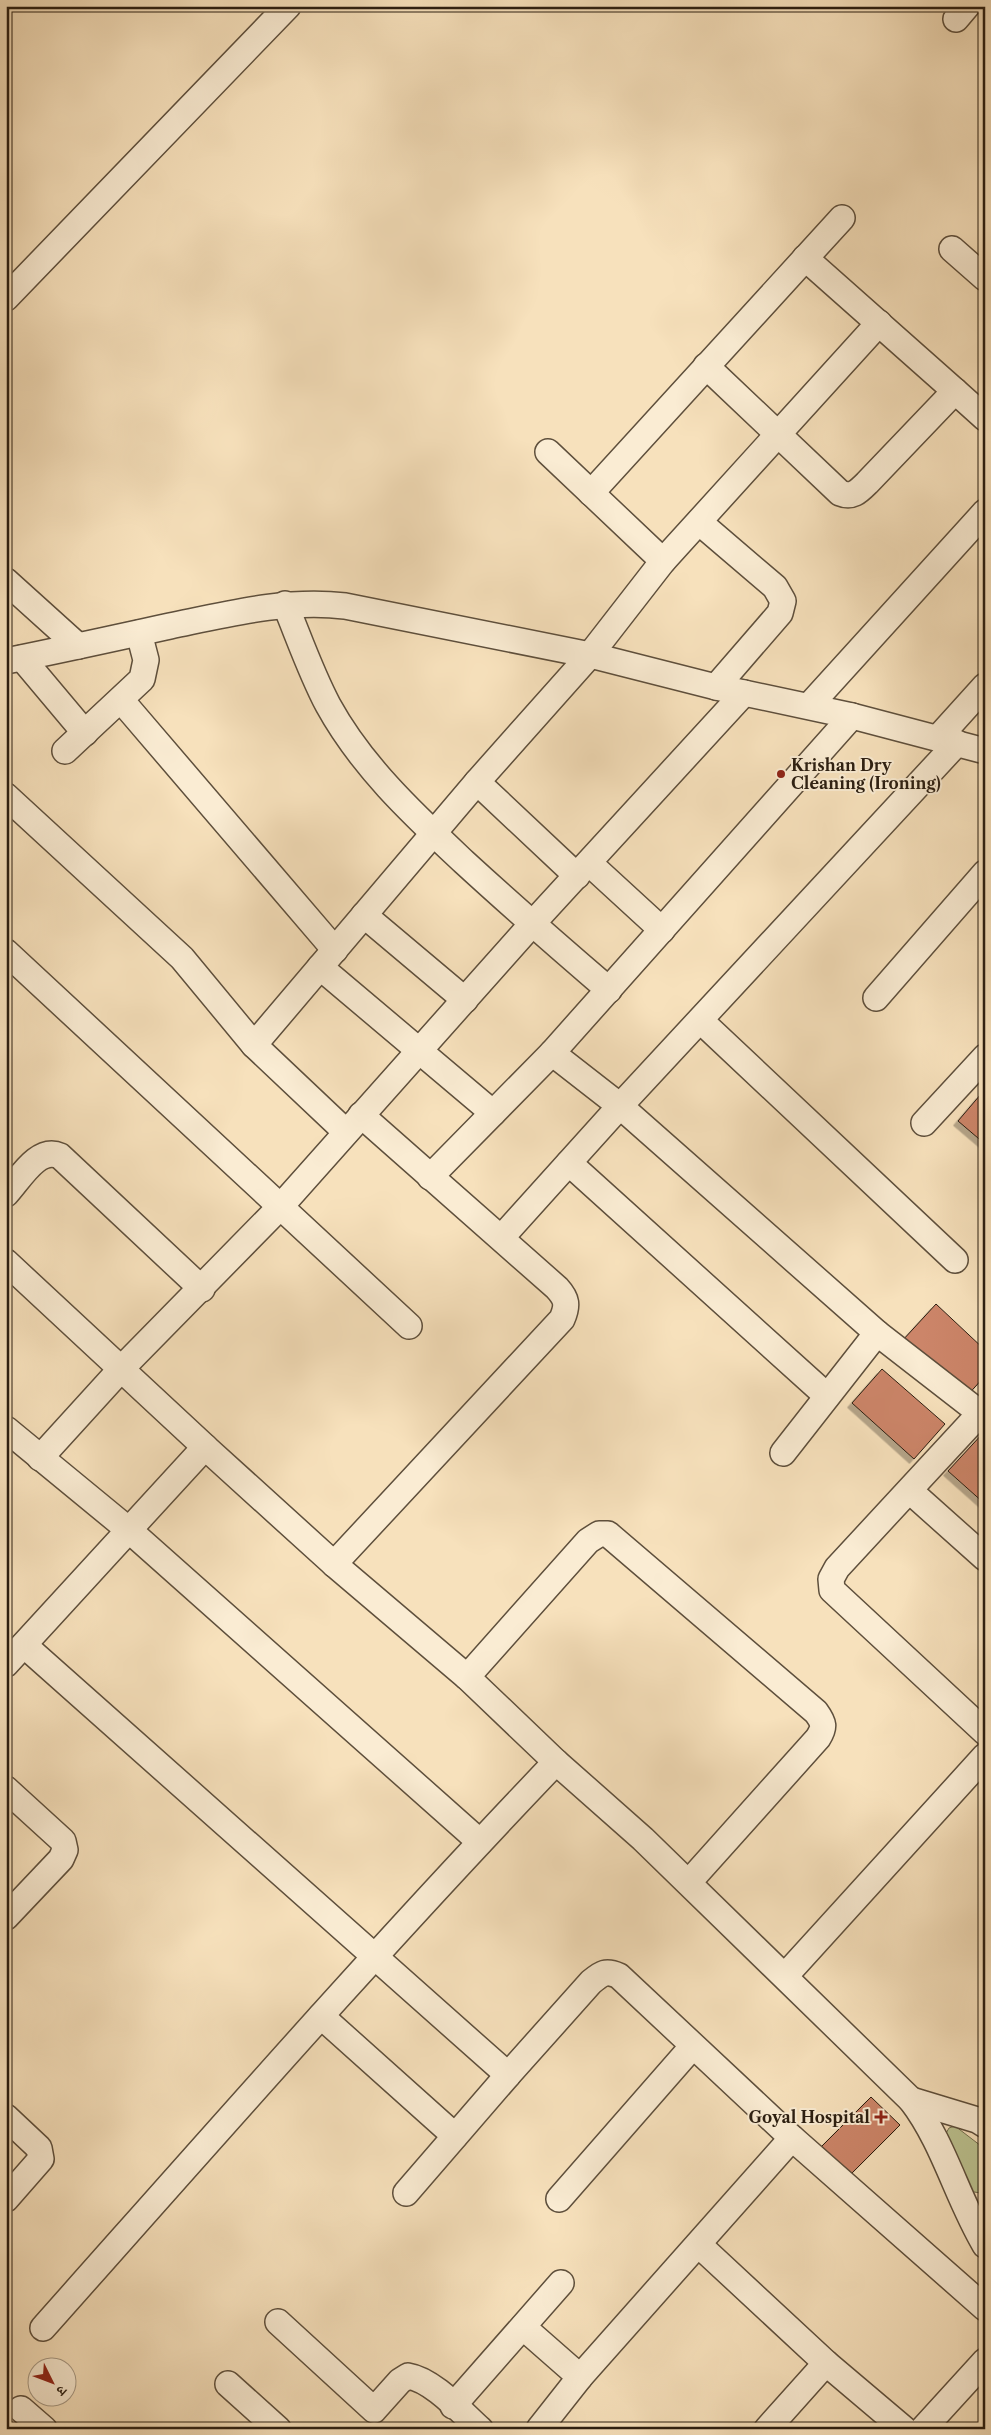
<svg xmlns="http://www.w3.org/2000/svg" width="991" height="2435" font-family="'Libre Caslon Text','Noto Serif Devanagari',serif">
<defs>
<filter id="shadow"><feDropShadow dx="-4.5" dy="4.5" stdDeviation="0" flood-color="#0004"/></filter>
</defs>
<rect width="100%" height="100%" fill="#f7e1bc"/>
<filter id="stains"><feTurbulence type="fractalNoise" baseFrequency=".004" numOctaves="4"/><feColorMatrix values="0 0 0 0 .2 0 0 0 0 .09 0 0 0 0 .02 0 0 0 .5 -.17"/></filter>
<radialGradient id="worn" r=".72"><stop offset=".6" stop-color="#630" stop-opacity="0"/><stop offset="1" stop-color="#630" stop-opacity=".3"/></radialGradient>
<path fill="#bcc391" stroke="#747051" d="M955,2126L985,2149V2190L980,2193L969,2191L945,2135L949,2128Z"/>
<g fill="#cc8569" stroke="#2b1e11" filter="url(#shadow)">
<path d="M981,1094L985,1097V1144L958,1121Z"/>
<path d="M936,1304L985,1350V1376L964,1399L902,1341Z"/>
<path d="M882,1369L945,1424L914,1459L852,1403Z"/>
<path d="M985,1431V1504L948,1471Z"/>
<path d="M871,2097L900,2125L848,2177L819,2149Z"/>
</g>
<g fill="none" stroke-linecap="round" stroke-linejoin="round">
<g stroke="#5e4f3c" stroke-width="28">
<g id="minor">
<path d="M956,19L967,6"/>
<path d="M952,249L985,278"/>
<path d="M6,298L288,6"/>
<path d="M706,366L840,493C852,498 858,492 867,483L955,391L805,258"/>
<path d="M955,391L985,418"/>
<path d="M548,452L663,561"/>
<path d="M591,493L842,218"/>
<path d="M699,522L775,587L783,601L780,613L716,687"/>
<path d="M6,581L78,646"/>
<path d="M285,604C299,638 311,673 328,705C362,767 414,815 464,862C512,906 560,948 609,990"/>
<path d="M22,658L85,733"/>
<path d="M6,661C61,650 115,638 170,626C228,614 286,599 345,606L590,655L716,687L852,716L985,751"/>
<path d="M121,700L335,950"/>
<path d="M809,706L985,512"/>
<path d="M938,738L985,686"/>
<path d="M65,751L142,679L146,660L139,633"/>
<path d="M477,782L577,876"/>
<path d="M6,796L182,958L254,1045"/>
<path d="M589,863L662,930"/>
<path d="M364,915L465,1000"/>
<path d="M6,952L409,1326"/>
<path d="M320,967L493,1113"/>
<path d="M876,998L985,873"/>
<path d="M701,1021L955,1260"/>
<path d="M552,1053L620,1106L877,1333L783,1453"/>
<path d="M924,1123L985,1057"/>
<path d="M346,1132L254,1045L477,782L590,655L663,561L879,323"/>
<path d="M569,1163L827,1396"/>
<path d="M430,1177L552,1053L852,716"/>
<path d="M6,1194C20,1179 38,1146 60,1156L202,1289"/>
<path d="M502,1237L620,1106L957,743"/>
<path d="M6,1262L205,1447"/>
<path d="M877,1333L980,1413"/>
<path d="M985,1408L837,1568L831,1579L832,1590L985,1732"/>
<path d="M6,1429L130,1531L480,1842"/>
<path d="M40,1458L121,1369L281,1206L532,924L744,693"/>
<path d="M910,1491L985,1558"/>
<path d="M334,1564L562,1319C568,1305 567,1299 557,1288L361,1115"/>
<path d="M24,1645L508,2075L591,1982C602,1973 606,1970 619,1976L792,2138L985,2308"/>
<path d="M6,1664L205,1447L334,1564L467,1677L556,1762L643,1839L911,2100C944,2143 957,2198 985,2245"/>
<path d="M467,1677L588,1541L599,1534H608L816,1712C824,1723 825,1727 818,1738L689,1882"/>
<path d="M6,1789L63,1841L65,1850L61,1859L6,1917"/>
<path d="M785,1976L985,1756"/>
<path d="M321,2016L455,2136"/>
<path d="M911,2100L977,2120L985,2125"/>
<path d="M6,2117L39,2148L41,2159L6,2199"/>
<path d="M406,2193L508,2075"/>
<path d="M559,2199L692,2047"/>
<path d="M699,2245L826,2363L904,2429"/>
<path d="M278,2322L374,2410L400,2381L408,2376C433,2380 461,2412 480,2429"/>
<path d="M523,2327L580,2377"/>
<path d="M43,2328C212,2138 380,1946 556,1762"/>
<path d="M228,2384L278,2429"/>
<path d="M453,2406L561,2283"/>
<path d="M21,2409L44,2429"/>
<path d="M539,2429L580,2377L792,2138"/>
<path d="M767,2429L826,2363"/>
<path d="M923,2429L985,2361"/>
</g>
</g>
<use href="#minor" stroke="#faecd3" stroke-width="25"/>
</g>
<g fill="#8f2418" stroke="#faecd3" stroke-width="2">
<circle cx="781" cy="774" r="5"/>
<path d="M878.5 2109.5h5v5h5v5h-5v5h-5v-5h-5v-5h5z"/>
</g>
<g text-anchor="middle" stroke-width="4" stroke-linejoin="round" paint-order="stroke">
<g font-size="16" font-weight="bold" fill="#2b1e11" stroke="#faecd3" text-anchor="start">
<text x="791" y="771">Krishan Dry<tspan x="791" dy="18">Cleaning (Ironing)</tspan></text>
<text x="870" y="2123" text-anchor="end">Goyal Hospital</text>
</g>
</g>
<rect width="991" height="2435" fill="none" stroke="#f7e1bc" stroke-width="25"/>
<rect x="8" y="8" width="976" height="2420" fill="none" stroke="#2b1e11" stroke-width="2.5"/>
<rect x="12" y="12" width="966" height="2410" fill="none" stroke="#2b1e11"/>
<g transform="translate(52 2382) rotate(132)"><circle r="24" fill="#faecd3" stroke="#a79a85"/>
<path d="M0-4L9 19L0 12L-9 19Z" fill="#8f2418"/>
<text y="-8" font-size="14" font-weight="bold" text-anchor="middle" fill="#2b1e11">उ</text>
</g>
<rect width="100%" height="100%" filter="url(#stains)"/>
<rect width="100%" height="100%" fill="url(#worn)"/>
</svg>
